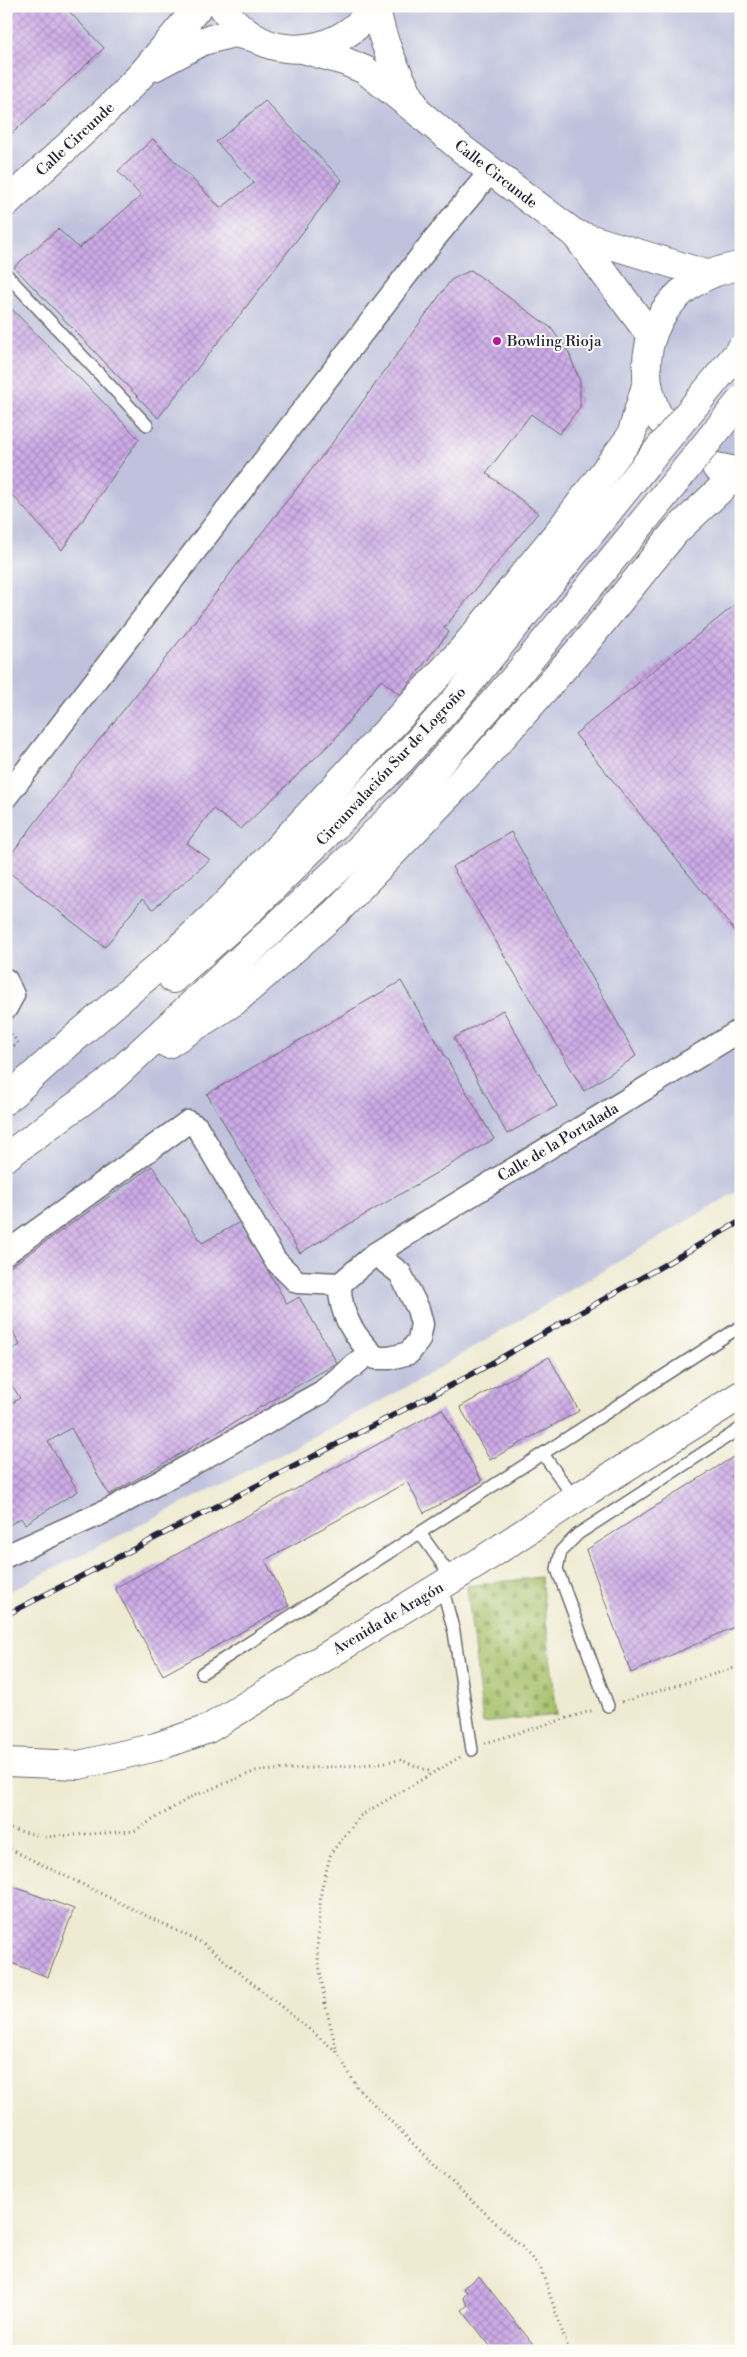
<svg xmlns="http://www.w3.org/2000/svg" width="747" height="2357" font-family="'Libre Bodoni',serif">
<defs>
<pattern id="cemetery-stones" width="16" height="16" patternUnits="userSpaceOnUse" patternTransform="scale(1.25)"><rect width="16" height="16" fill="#a5c067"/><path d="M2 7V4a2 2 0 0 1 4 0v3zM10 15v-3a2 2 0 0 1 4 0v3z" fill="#869c56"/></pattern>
<pattern id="building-cross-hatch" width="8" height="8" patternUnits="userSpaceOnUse" patternTransform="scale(1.25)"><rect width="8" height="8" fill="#cdabe7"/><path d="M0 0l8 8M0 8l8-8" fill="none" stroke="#a68bbc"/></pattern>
</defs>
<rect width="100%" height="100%" fill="#fdfcf7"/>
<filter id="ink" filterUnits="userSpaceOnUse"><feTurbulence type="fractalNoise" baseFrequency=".02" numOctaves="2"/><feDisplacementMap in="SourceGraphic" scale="10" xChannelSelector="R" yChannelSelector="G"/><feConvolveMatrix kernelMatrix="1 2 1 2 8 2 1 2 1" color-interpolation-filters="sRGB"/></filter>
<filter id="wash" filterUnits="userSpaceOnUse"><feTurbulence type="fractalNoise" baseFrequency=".0096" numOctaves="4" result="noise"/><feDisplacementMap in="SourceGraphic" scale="20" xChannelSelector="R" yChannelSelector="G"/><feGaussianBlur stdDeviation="1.12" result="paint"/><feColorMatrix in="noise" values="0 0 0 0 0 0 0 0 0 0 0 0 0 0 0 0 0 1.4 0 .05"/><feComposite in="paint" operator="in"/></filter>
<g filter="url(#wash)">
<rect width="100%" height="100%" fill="#efebd3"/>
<path fill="#c0c2dd" d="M6,6H741V1189L412,1384L288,1450L6,1593Z"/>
<path fill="url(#cemetery-stones)" stroke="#647151" d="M541,1577L557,1715L483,1723L467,1586Z"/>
<g id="blocks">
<g fill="url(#building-cross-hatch)">
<path d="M6,6H64L104,48L6,139Z"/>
<path d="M265,101L342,180L246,307L158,418L14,267L58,229L79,248L141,196L118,171L153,139L221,208L254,183L216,142Z"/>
<path d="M471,270L551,328L569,353L580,382V407L559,434L531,414L486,473L538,513L444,628L449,632L400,695L381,680L334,740L241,829L213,809L187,843L210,860L153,909L142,899L105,947L6,870V861L80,764L189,629L235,567L330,446L451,280Z"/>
<path d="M6,303L139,439L62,550L6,488Z"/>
<path d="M741,600V939L575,734Z"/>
<path d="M511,832L636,1056L584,1091L452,867Z"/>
<path d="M401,981L494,1139L300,1253L207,1094Z"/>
<path d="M503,1010L557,1106L507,1134L454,1038Z"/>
<path d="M152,1166L202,1243L240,1222L287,1304L299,1297L337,1363L109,1495L71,1428L48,1442L78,1491L25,1524L21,1518L6,1527V1407L20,1398L6,1376V1353L20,1345L6,1319V1270Z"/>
<path d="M549,1357L579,1411L490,1460L460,1407Z"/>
<path d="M442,1409L482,1481L424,1513L407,1482L265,1560L289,1606L163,1675L115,1588Z"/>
<path d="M741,1452V1624L631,1673L586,1550Z"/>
<path d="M6,1884L74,1909L48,1977L6,1961Z"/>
<path d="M479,2276L536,2348L532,2351H513L511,2349L494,2351L462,2310L468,2305L463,2298L467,2292L463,2288Z"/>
</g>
</g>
</g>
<g filter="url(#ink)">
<use href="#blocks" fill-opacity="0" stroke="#6a6870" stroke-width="1"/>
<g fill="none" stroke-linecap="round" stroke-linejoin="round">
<g stroke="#6a6870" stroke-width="14">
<g id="service">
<path d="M6,274L147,425"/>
<path d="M543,1454L575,1499"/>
<path d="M420,1533L452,1578"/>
<path d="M442,1586L454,1632L472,1750"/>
<path d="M202,1673L741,1326"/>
<path d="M608,1706L557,1569L561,1551L578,1534L741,1428"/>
</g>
</g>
<g stroke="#6a6870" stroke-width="25">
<g id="minor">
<path d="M6,797L435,238L491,171"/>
<path d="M6,980L13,995L6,1008"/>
<path d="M6,1253L188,1122L197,1127L275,1260L297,1282L340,1284"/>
<path d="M375,1254L400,1273L418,1309L422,1324L419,1340L409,1353L390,1358H376C355,1337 339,1315 340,1284L375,1254L741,1030"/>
<path d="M6,1556L113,1508L322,1392L370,1352"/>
</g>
</g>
<g stroke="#6a6870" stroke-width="30">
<g id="secondary">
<path d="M222,6C230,18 239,28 252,36C292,62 350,46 373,6"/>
<path d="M376,6C381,42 397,73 414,104"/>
<path d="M303,49L344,61L365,70L418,112L462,149L575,234L651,336"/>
<path d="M154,67L203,41L234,33L252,37"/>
<path d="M6,203L110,107L142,74L199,6"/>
<path d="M575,234L706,274"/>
<path d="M661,421C623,352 665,276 741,266"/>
<path d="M716,467L741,472"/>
</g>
</g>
<g stroke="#6a6870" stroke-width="30">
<path id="primary" d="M6,1762L79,1765L156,1747L208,1729L478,1563L575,1499L741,1395"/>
</g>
<g stroke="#6a6870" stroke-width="30">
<g id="motorway">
<path d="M173,979L242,918L403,758L457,698L648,462"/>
<path d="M168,1044L235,1001L336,912L481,761L582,647L675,532L739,472"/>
<path d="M6,1100L70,1042L172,955L223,907L462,650L564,525L631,436L647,382"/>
<path d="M6,1157L106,1084L352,856L405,803L517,675L673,485"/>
</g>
</g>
<g stroke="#6a6870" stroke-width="3" stroke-dasharray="1 4" stroke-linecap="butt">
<path d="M6,1052L18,1043L8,1028"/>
<path d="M622,1702L741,1666"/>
<path d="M485,1743L594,1710"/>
<path d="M460,1757L360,1816L331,1853L321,1891L317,1951L325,2003L337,2052L357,2087L440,2171L522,2247L541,2269L569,2351"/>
<path d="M6,1828L45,1837L134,1831L191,1797L256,1771L364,1765L401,1760L431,1772"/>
<path d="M6,1847L204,1944L336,2051"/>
</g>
<use href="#service" stroke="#fff" stroke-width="11"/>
<use href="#minor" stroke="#fff" stroke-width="22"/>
<use href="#secondary" stroke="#fff" stroke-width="28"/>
<use href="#primary" stroke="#fff" stroke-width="28"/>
<use href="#motorway" stroke="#fff" stroke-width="28"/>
<g stroke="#22223b" stroke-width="5.5">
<path id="rail" d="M6,1615L469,1376L741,1221"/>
</g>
<use href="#rail" stroke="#fdfcf7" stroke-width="4" stroke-dasharray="11" stroke-linecap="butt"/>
<g stroke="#6a6870" stroke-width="30" stroke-linecap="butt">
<g id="motorway-bridge">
<path d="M648,462L741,349"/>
<path d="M673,485L741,400"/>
</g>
</g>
<use href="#motorway-bridge" stroke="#fff" stroke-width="28"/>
</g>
</g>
<circle fill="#b5179e" stroke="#fdfcf7" stroke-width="2" cx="497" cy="341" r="5"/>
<g text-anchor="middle" stroke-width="4" stroke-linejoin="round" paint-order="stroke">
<g font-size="15" fill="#22223b" stroke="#fdfcf7">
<text transform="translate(75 139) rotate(-43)" y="5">Calle Circunde</text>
<text transform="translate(496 174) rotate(38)" y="5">Calle Circunde</text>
<text transform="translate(391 766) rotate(-47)" y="5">Circunvalación Sur de Logroño</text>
<text transform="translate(558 1142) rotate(-31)" y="5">Calle de la Portalada</text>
<text transform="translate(388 1618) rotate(-31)" y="5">Avenida de Aragón</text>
</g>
<g font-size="15" fill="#22223b" stroke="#fdfcf7" text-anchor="start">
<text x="507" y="346">Bowling Rioja</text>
</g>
</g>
<rect width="747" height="2357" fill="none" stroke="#fdfcf7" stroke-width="25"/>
</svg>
